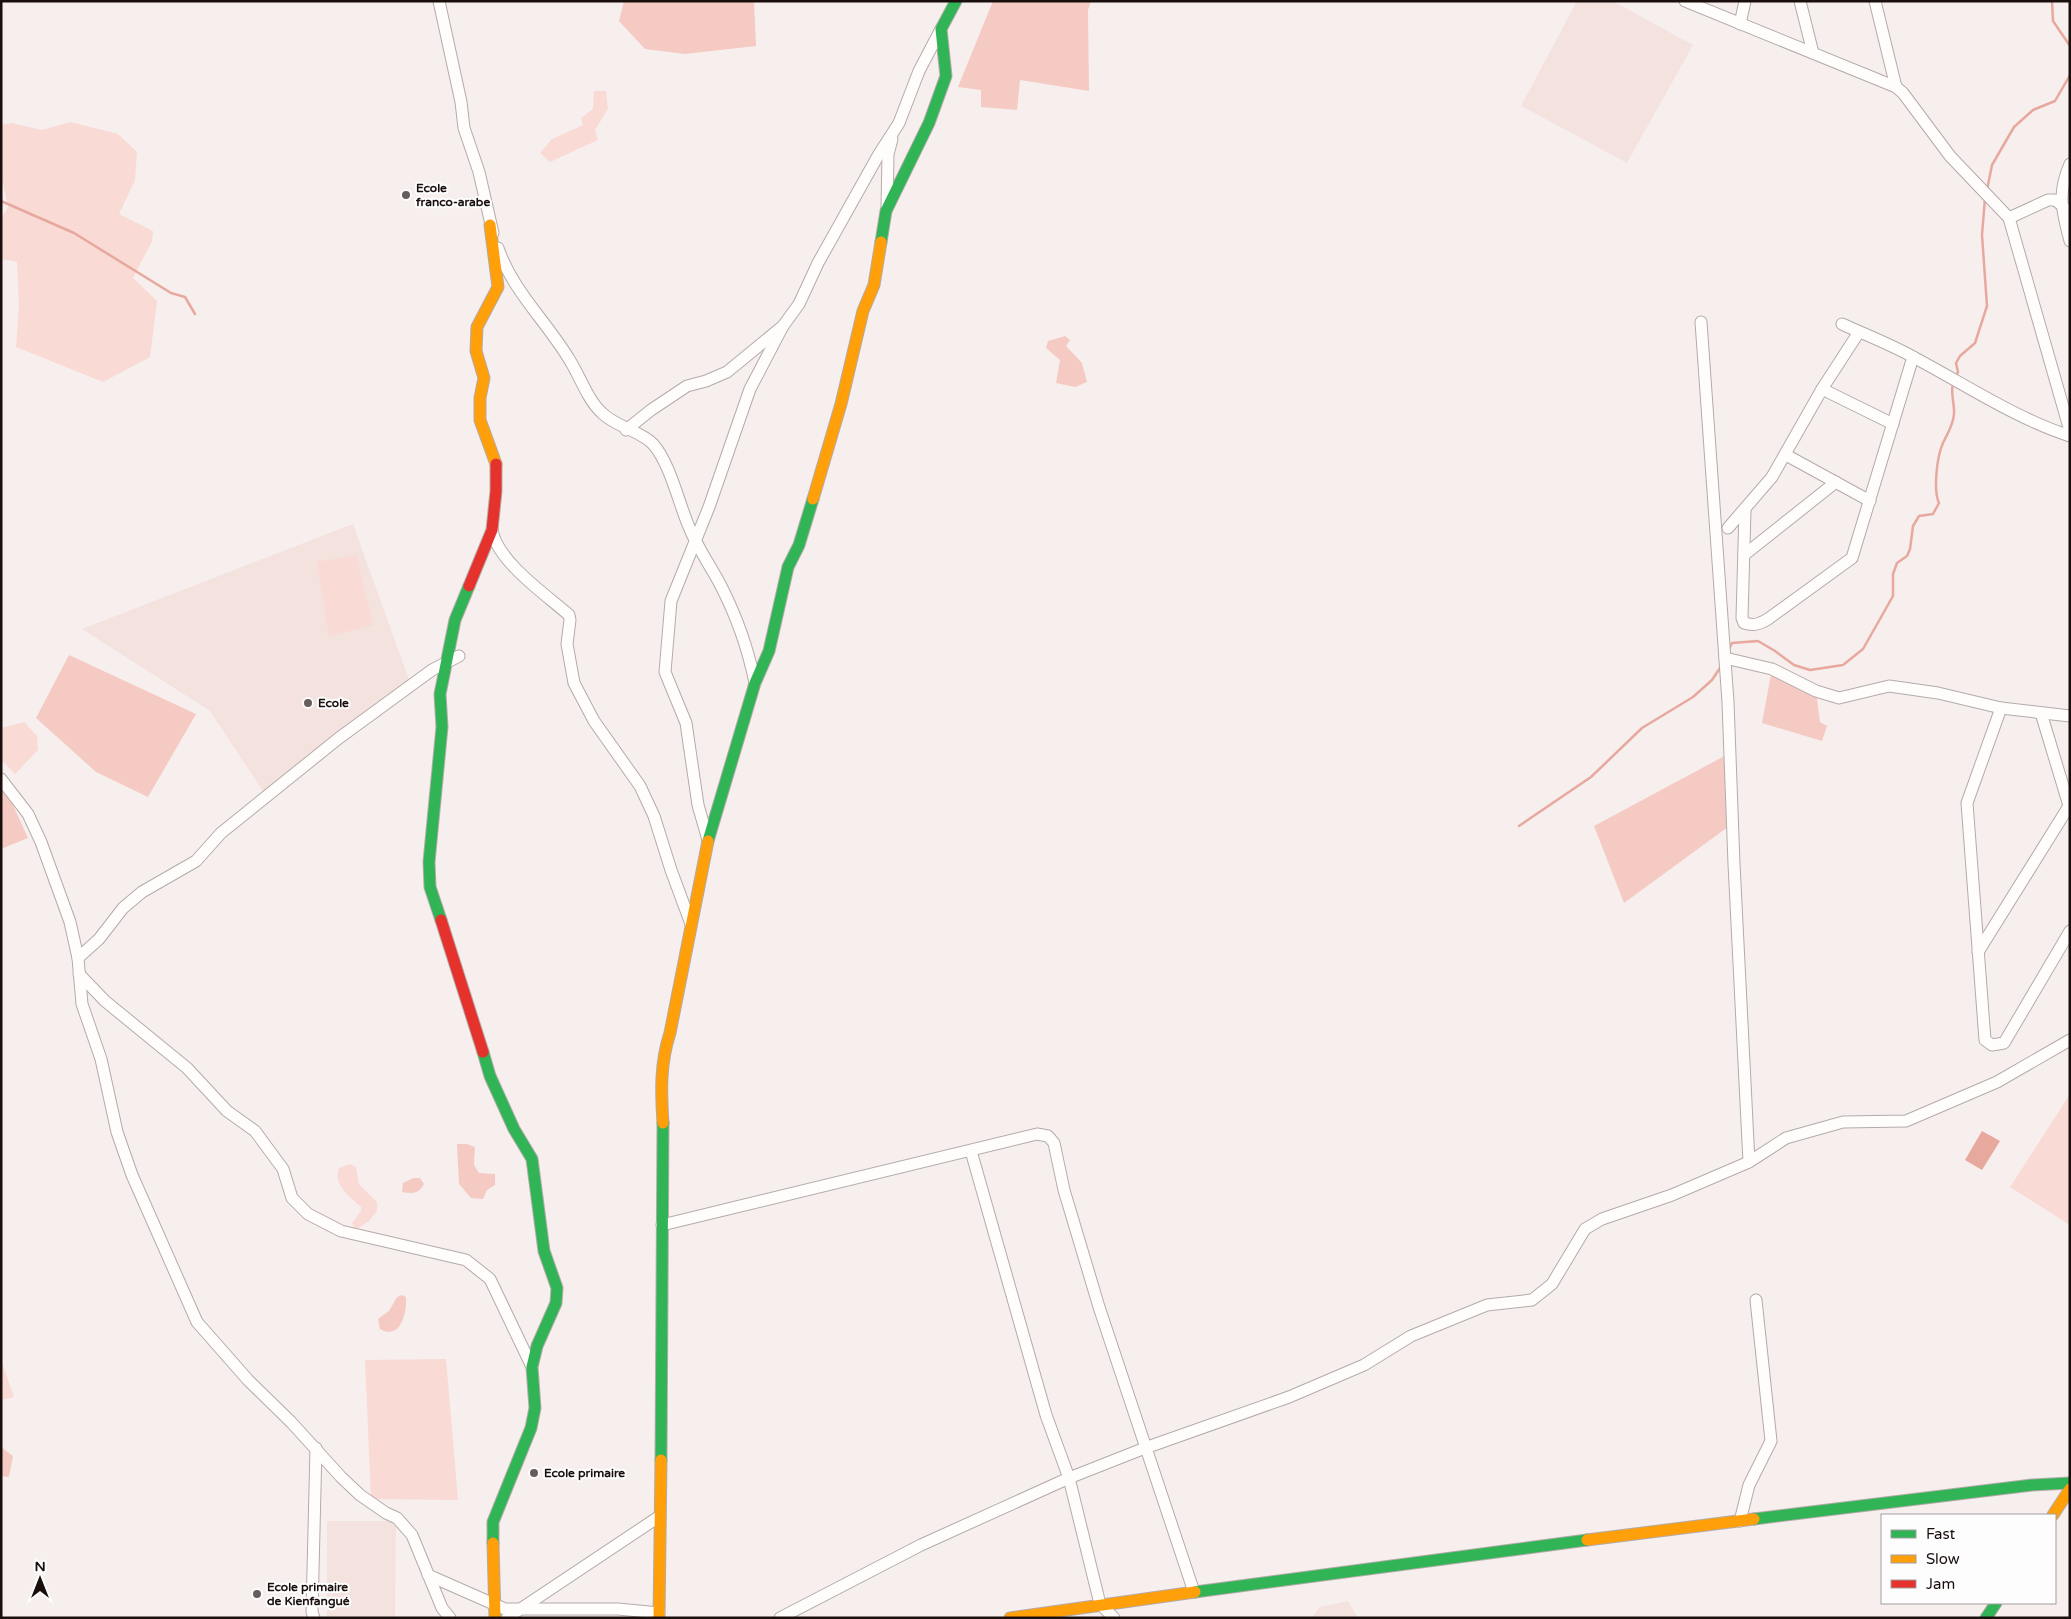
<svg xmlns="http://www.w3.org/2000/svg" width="2071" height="1619" font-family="'Varela Round',sans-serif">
<rect width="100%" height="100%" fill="#f7efee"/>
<g fill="#f4e2df">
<path d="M1577,1H1613L1693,45L1627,163L1521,106Z"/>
<path d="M353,524L409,680L263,791L210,711L82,629Z"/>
<path d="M327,1521H396L395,1618H327Z"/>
<path d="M1348,1601L1358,1618H1312L1320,1607Z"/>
</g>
<g fill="#f9dad5">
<path d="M594,91H606L608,109L595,130L598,140L550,162L540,153L552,139L583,125L581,118L593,109Z"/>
<path d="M70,122L118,134L137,152L135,180L119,214L153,231L152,241L133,278L157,301L150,357L103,382L16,347L19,306L17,262L1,259V219L8,207L1,174V125L12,123L42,130Z"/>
<path d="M356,555L373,625L329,636L317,562Z"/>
<path d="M24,722L37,736L38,750L15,774L1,760V728Z"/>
<path d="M2070,1094V1225L2010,1187Z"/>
<path d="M350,1164L356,1167L359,1184L377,1202V1211L369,1221L355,1230L352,1223L361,1211V1207C351,1198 332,1184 339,1168Z"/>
<path d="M446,1359L458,1500L371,1499L365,1360Z"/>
<path d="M1,1360L14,1397L1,1400Z"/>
</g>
<g fill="#f5cac3">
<path d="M624,1H754L756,46L685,54L645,49L619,21Z"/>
<path d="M993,1H1091L1088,10L1089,91L1020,80L1017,110L981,107V90L958,87Z"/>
<path d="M1065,336L1070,340L1066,346L1082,363L1087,382L1075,387L1056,383L1060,360L1046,348L1048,341Z"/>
<path d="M69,655L196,714L148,797L96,772L36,718Z"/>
<path d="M1772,669L1816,691L1820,722L1827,726L1822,741L1762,723Z"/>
<path d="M1730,753L1732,824L1624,903L1594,826Z"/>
<path d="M1,779L28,838L1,849Z"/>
<path d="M457,1144H467L475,1147L474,1165L479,1173L495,1174V1185L487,1190L483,1199L471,1198L459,1184Z"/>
<path d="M413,1178H420L424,1184C419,1194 412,1194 402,1192L403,1183Z"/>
<path d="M402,1295L406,1297C407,1312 401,1341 380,1329L378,1319L389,1311L397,1297Z"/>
<path d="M1,1447L13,1456L9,1477L1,1476Z"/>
</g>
<path fill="#e7a89e" d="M1982,1131L2000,1141L1982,1170L1965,1160Z"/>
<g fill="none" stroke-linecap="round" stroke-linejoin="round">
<g stroke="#e7a89e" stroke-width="2.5">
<path d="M2052,1L2053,21L2070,46"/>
<path d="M1987,190L1992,165L2014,127L2033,110L2055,101L2070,75"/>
<path d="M1,201L74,233L171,293L185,297L195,314"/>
<path d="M1956,376L1958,372L1956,363L1960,356L1975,343L1987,306L1982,235L1985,198"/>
<path d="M1729,649L1732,643L1758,641L1775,651L1794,665L1810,670L1843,665L1863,649L1893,596V574L1897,563L1907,556L1910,549L1913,526L1919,516L1933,514L1939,503C1933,490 1937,456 1943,443C1948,432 1953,426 1954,414C1955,405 1950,392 1953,384"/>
<path d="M1519,826L1591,777L1642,728L1693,697L1712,680L1722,665"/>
</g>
<g stroke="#b4aba9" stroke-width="13">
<g id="street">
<path d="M439,1L461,102L464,128L479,172L493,233"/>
<path d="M1685,1L1896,87L1903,93L1950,156L2009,218L2070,431"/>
<path d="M1800,1L1813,53"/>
<path d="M1875,1L1896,87"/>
<path d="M1740,24L1745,1"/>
<path d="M2070,164C2057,194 2062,210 2070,241"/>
<path d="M887,207L888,154L892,139"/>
<path d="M2009,218L2048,200H2055L2064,207"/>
<path d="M498,248C512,290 546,321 569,359C580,376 587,399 602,413C616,427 641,431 653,444C670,463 679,504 689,527C697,547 710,565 720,584C736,615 748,648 755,683"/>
<path d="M1701,322L1728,702L1734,864L1749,1162"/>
<path d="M1842,324C1866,335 1892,345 1915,358C1966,385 2015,418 2070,436"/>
<path d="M1822,389L1893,424"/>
<path d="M626,430L651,410L687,386L706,381L727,372L783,326L799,304L818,263L879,154L899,123L919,71L941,29"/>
<path d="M1786,455L1870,501"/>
<path d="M1745,510L1742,618L1744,623C1754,626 1760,624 1768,619L1852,558L1913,357"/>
<path d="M1728,528L1772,477L1822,389L1859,332"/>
<path d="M492,530C497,561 545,594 569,615L570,620L567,644L574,683L594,721L640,786L654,816L671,870L691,924"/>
<path d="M1744,555L1836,482"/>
<path d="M1725,658L1772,669L1816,691L1839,698L1889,686L1938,693L2001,708"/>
<path d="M2041,713L2070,809"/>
<path d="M2070,716L2001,708L1967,803L1985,1040L1992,1045L2004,1043L2070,931"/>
<path d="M1,779L28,814L41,842L70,922L78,958L82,1004L101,1059L117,1132L132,1175L197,1322L248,1380L291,1422L341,1477L360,1495L386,1513L397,1518L412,1535L442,1608L450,1618"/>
<path d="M708,840L698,805L686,723L665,672L671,601L709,507L750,389L783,326"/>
<path d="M1978,952L2069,806"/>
<path d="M78,958L99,939L123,908L142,892L196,861L221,833L339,738L432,670L459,656"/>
<path d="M79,974L105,1001L187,1068L227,1111L255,1131L283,1169L292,1198L308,1214L341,1231L466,1260L490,1279L532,1367"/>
<path d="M971,1151L1046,1415L1069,1478L1100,1604L1114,1618"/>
<path d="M662,1225L1037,1134L1048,1136L1054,1143L1064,1190L1099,1307L1194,1592"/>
<path d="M1740,1521L1749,1485L1771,1441L1756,1300"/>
<path d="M428,1575L505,1609H618L659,1613"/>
<path d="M314,1618L312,1612L316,1448"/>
<path d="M507,1618L660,1516"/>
<path d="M780,1618L921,1545L1069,1478L1145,1448L1289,1397L1364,1365L1411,1336L1487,1305L1532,1300L1552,1284L1585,1229L1602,1219L1672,1195L1749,1162L1786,1138L1843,1122L1906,1121L1997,1082L2070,1040"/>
</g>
</g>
<g stroke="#b4aba9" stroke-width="13">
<g id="fast">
<path d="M881,242L886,211L929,123L946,76L941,29L956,1"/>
<path d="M708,841L755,683L769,651L788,567L799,545L813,499"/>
<path d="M441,920L430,887L429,862L442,727L440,694L455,620L469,586"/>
<path d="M483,1052L490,1076L514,1129L532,1159L544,1251L557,1288L556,1303L537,1346L532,1367L535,1408L531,1428L493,1522V1543"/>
<path d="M661,1460L663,1123"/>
<path d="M1754,1519L2032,1485L2070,1483"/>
<path d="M1195,1592L1587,1540"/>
<path d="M1986,1618L1996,1603"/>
</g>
</g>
<g stroke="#b4aba9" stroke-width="13">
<g id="slow">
<path d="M490,225L498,287L477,327L476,351L484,378L480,398V420L496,464"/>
<path d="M813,499L841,404L863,311L874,285L881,242"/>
<path d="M663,1123C661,1092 660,1063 670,1033L708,841"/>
<path d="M2053,1515L2070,1489"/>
<path d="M1587,1540L1754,1519"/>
<path d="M493,1543L495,1618"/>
<path d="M659,1618L661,1460"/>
<path d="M1010,1618L1195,1592"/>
</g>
</g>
<g stroke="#b4aba9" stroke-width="13">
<g id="jam">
<path d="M469,586L492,530L496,491V464"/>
<path d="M441,920L483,1052"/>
</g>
</g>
<use href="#street" stroke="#fefdfc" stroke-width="11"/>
<use href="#fast" stroke="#30b455" stroke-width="11"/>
<use href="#slow" stroke="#ff9f0a" stroke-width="11"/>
<use href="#jam" stroke="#e5322d" stroke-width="11"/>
</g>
<g fill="#675d5c" stroke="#fdfdfd" stroke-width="2">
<circle cx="406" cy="195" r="5"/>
<circle cx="308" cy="703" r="5"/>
<circle cx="534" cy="1473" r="5"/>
<circle cx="257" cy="1594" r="5"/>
</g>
<g text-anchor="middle" stroke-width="4" stroke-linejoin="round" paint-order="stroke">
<g font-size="12" font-weight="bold" fill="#1a0f0d" stroke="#fdfdfd" text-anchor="start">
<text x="416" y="192">Ecole<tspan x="416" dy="14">franco-arabe</tspan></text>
<text x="318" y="707">Ecole</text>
<text x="544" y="1477">Ecole primaire</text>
<text x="267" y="1591">Ecole primaire<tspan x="267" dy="14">de Kienfangué</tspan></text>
</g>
</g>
<rect width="2071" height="1619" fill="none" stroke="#1a0f0d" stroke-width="5"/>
<rect x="1881" y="1514" width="175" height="90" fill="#fdfdfd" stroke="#a29e9d"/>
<rect x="1891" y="1530" width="25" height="8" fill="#30b455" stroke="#a29e9d"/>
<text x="1926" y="1539" font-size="15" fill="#1a0f0d">Fast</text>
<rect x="1891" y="1555" width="25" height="8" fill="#ff9f0a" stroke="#a29e9d"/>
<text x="1926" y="1564" font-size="15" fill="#1a0f0d">Slow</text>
<rect x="1891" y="1580" width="25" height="8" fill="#e5322d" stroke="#a29e9d"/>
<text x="1926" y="1589" font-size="15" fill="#1a0f0d">Jam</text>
<g transform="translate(40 1579)" stroke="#fdfdfd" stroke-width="4" paint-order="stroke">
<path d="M0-4L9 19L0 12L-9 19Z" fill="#1a0f0d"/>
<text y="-8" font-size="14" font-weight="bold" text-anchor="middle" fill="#1a0f0d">N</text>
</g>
</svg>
